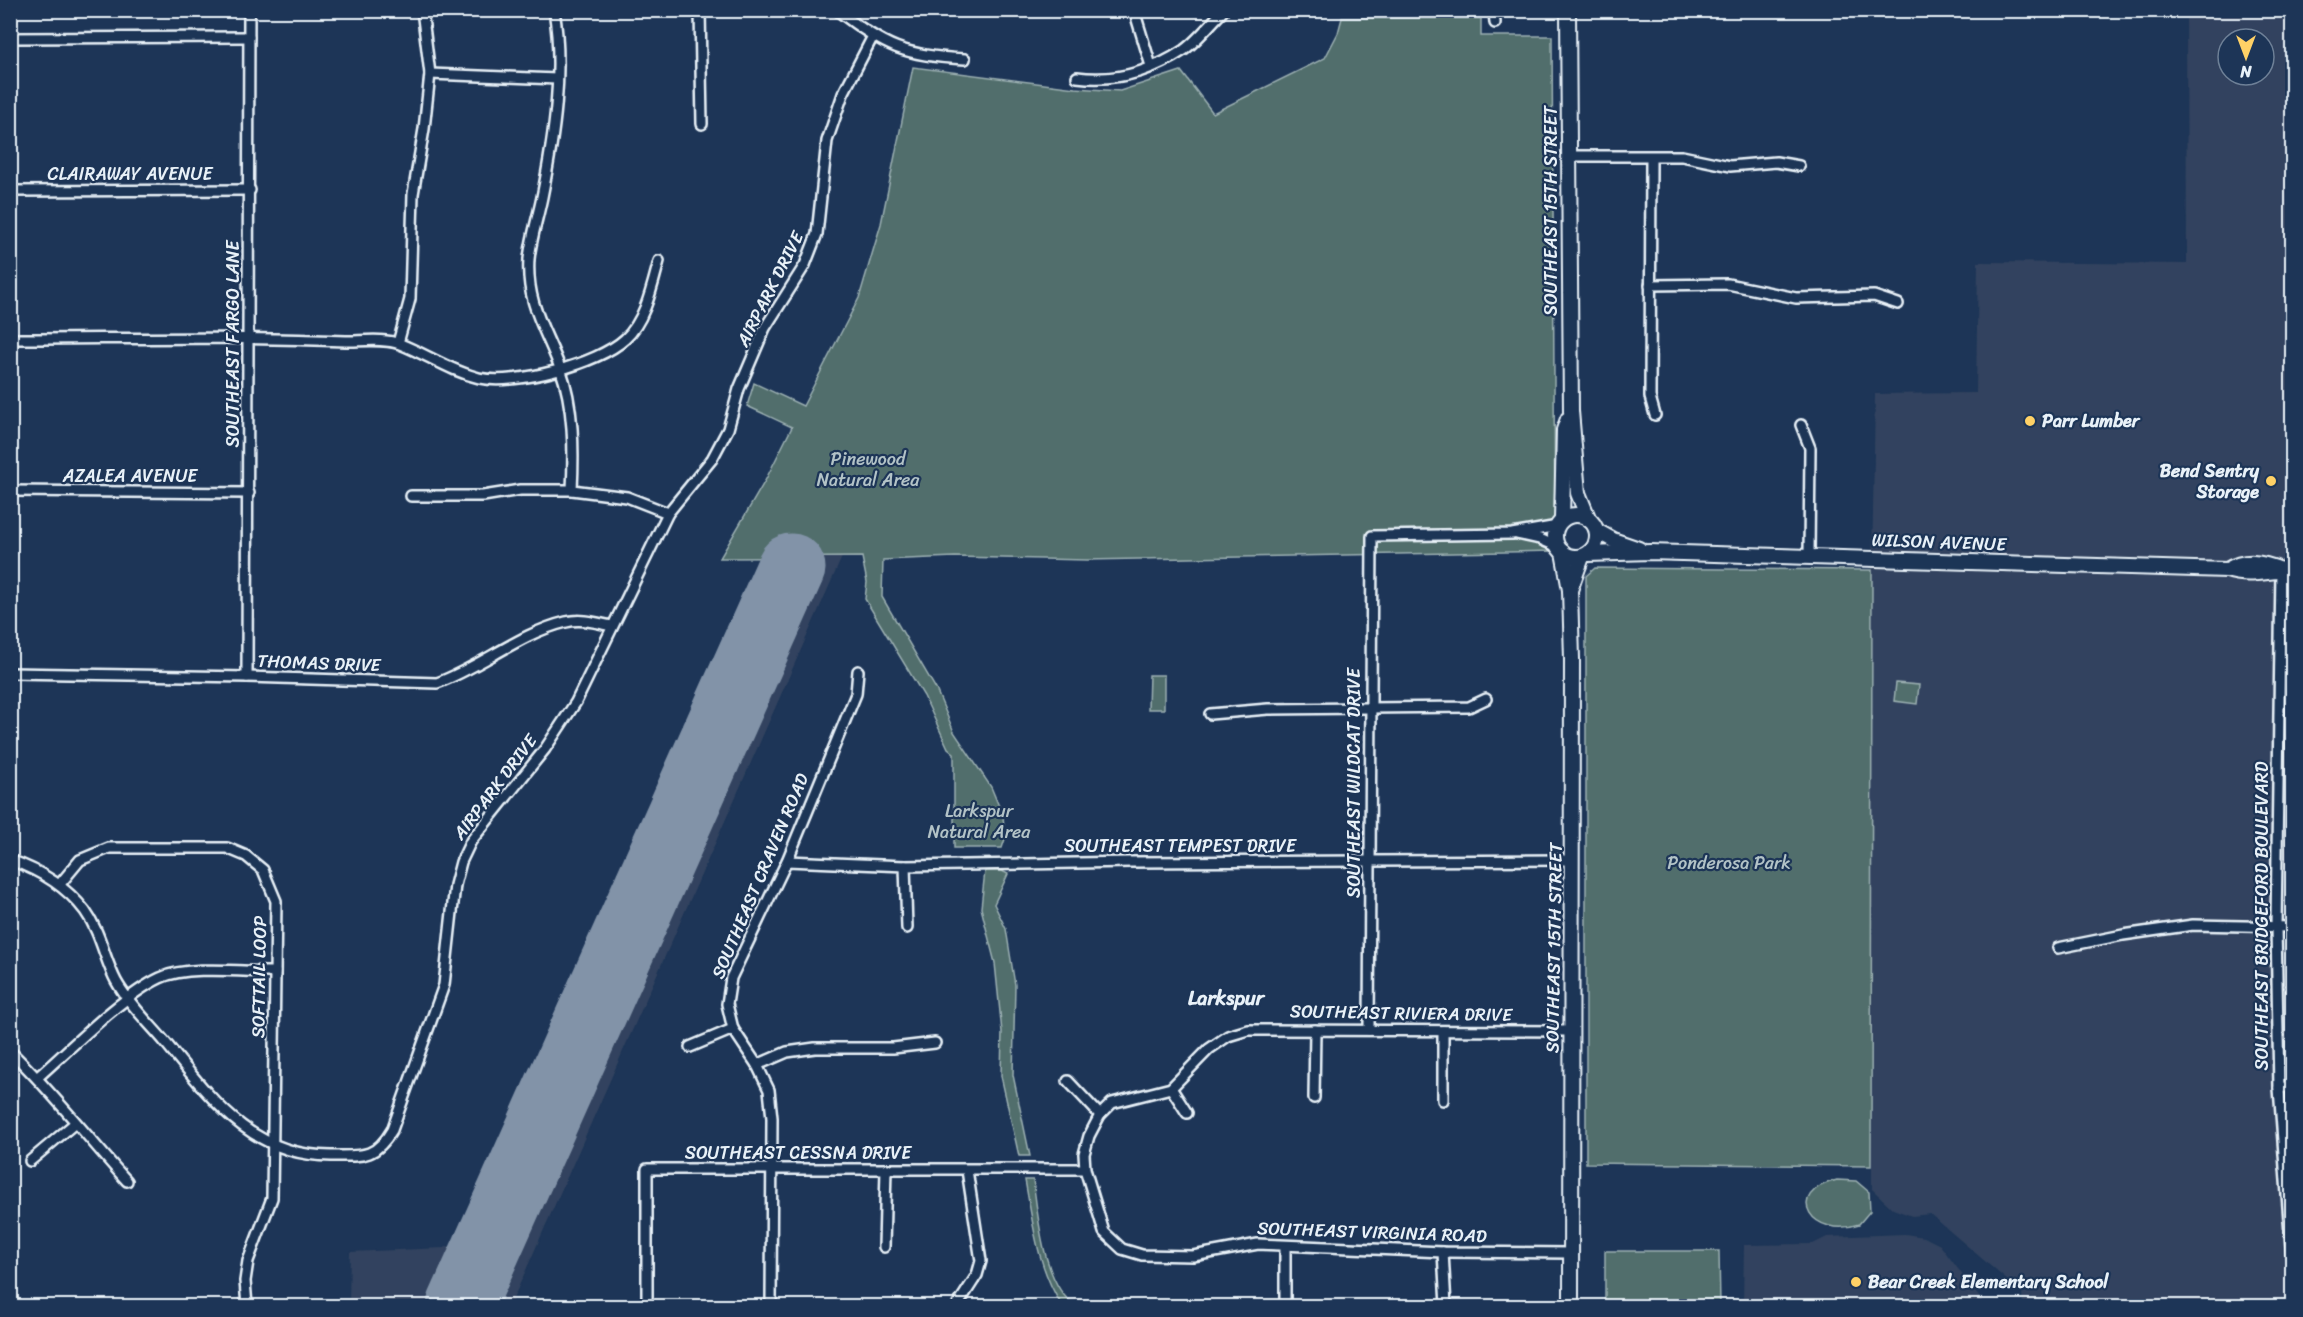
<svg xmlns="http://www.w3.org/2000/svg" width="2303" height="1317" font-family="Sriracha,sans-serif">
<rect width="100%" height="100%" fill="#1d3557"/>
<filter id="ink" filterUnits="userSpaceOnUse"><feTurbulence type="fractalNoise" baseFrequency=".0167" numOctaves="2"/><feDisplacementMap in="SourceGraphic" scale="12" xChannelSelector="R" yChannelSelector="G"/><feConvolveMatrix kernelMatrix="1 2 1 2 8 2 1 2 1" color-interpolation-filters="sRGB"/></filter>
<g filter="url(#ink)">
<g fill="#32435e" fill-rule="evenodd">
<path d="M2186,11H2292V1306H2023L2022,1293L1930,1214L1912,1216L1893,1209L1872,1189V570L1875,394L1976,393L1978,262L2187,264ZM2228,39H2264V75H2228Z"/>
<path d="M773,557H842L510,1306H349L350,1252L444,1248L456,1244L469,1232Z"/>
<path d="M1905,1234L1924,1237L1940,1245L1986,1306H1743L1744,1245L1813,1244L1827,1237Z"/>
</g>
<g fill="#516e6c" stroke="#9cb0b2" stroke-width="1.5">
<path d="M1342,18H1481V36H1552L1555,551L1087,560L955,557L883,560L882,597L936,689L954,732L991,787L1003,816L1005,839L1002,848H954V753L948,748L924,696L865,599L867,582L862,557L720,558L765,481L792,427L747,406L754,383L803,406L859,298L881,224L913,67L1075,88L1120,91L1181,71L1213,113L1325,58L1338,33Z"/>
<path d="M1595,568L1872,570L1871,1166L1586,1163V576Z"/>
<path d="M1149,675H1164V709H1148Z"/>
<path d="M1896,683L1919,685L1917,704L1894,701Z"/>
<path d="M985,871H1002L1008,874L994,904L1006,929L1015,985L1013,1075L1030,1156H1019L1001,1076L1002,1032L995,963L981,908Z"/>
<path d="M1025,1180H1033C1038,1215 1043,1286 1076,1306H1064L1061,1304C1037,1266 1033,1223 1025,1180Z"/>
<path d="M1837,1180L1856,1181L1869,1192L1870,1211L1859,1224C1813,1240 1781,1193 1837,1180Z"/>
<path d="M1605,1251H1719L1720,1306H1605Z"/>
</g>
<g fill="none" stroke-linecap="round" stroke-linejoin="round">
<path stroke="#8293a8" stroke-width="69" d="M461,1306L791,568"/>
<g stroke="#e8f1f8" stroke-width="14">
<g id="street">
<path d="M554,10C564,71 554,137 542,197C538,217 531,239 529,259C526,304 546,330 560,368C574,406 574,450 572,490"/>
<path d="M700,10L702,124"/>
<path d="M837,10C884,47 905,56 965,59"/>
<path d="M1134,10L1151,66"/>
<path d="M1494,10L1495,23"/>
<path d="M10,38L249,37"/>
<path d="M430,74L557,79"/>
<path d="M1077,77C1115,82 1151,72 1184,50C1198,40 1211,23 1224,10"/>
<path d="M1569,156H1682L1730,166L1776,162L1799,166"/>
<path d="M1651,157L1650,397L1655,415"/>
<path d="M10,191L250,190"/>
<path d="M1650,285L1728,284L1796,298L1874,296L1898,304"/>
<path d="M10,339C122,339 235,336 346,341C362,341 385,338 400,344C428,355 450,371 479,378C515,386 598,364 625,339C645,321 652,287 659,261"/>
<path d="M398,343L410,299L413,194L424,129L430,74L422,10"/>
<path d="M1801,425L1810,448L1809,556"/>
<path d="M10,491L249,493"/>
<path d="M411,496H483L520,490H572L627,497L668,513"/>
<path d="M1517,534L1540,539L1558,547"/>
<path d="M2281,570L2276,926L2279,1088L2292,1260"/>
<path d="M10,673L247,677L437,683C481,667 520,633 566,622C582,618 597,623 612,626"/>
<path d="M247,677L249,10"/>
<path d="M1210,714L1268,709L1469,707L1486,699"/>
<path d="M10,860C39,870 66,886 85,911C101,933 104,958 116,981C128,1003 149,1023 165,1042C211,1098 250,1156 331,1156C362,1156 375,1159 392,1130L444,985L455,885L461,862L471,841L545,749L576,702L668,513L712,459L728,429L739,389L765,328L805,265L817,234L827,141L843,94L872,38"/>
<path d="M787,861L905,866L1131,862L1573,860"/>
<path d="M905,866L907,928"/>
<path d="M60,884L80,860L109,848H227L246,856L263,870L276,901L272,1198L248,1261L245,1281L247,1306"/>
<path d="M2058,948L2123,935L2193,925L2292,927"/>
<path d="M1369,1030L1372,536L1512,534L1558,526"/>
<path d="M690,1047L733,1029"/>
<path d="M10,1051C52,1091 88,1138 127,1181"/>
<path d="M757,1065L787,1052L815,1048H893L935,1043"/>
<path d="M38,1077C71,1048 122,996 160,978C189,965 243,972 275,972"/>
<path d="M1068,1081L1100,1115"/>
<path d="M1171,1088L1187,1113"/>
<path d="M2279,1088L2292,1086"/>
<path d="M1314,1098L1315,1030"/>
<path d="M1443,1100V1031"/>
<path d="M30,1161L74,1124"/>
<path d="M884,1247L886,1169"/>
<path d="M1443,1252L1446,1306"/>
<path d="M1571,1253L1443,1252L1258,1244L1193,1256L1142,1255L1122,1249L1104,1232L1085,1169L1084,1154L1089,1136L1100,1115L1112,1103L1171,1088L1209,1049L1228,1036L1248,1030L1571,1031"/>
<path d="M647,1306V1169H1085"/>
<path d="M771,1306L772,1118L769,1090L757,1065L733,1029L727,1004L731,978L787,861L856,694L858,671"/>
<path d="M957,1306L977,1275L981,1261L967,1170"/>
<path d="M1285,1306V1246"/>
</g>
</g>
<g stroke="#e8f1f8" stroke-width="18">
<g id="secondary">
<path d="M1568,10L1571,411L1578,493L1589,520"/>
<circle cx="1576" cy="536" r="21"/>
<path d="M1562,520L1564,430L1568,419"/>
<path d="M1597,531L1613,540L1639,549"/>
<path d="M1563,552L1570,590L1572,659L1571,1306"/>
<path d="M1588,554L1650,552L2227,570C2250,578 2269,570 2292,570"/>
<path d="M2227,570C2245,559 2262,562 2281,570"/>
<path d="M1570,590L1582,557"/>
</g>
</g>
<use href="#street" stroke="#1d3557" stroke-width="9"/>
<use href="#secondary" stroke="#1d3557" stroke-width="14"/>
</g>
</g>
<g fill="#ffd166" stroke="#1d3557" stroke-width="2">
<circle cx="2030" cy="421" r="6"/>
<circle cx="2271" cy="481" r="6"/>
<circle cx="1856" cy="1282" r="6"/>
</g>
<g text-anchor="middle" stroke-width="4.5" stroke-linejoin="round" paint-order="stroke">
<g font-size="18" fill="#e8f1f8" stroke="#1d3557">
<text x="130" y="180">CLAIRAWAY AVENUE</text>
<text transform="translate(1551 211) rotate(-90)" y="6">SOUTHEAST 15TH STREET</text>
<text transform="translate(770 289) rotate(-63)" y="6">AIRPARK DRIVE</text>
<text transform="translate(233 344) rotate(-90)" y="6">SOUTHEAST FARGO LANE</text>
<text x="130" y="482">AZALEA AVENUE</text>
<text transform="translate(1939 542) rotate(2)" y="6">WILSON AVENUE</text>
<text transform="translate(319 663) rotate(2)" y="6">THOMAS DRIVE</text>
<text transform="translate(1354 783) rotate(-90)" y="6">SOUTHEAST WILDCAT DRIVE</text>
<text transform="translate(495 787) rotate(-53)" y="6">AIRPARK DRIVE</text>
<text x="1180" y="852">SOUTHEAST TEMPEST DRIVE</text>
<text transform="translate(760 876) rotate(-67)" y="6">SOUTHEAST CRAVEN ROAD</text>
<text transform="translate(2262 916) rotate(-90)" y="6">SOUTHEAST BRIDGEFORD BOULEVARD</text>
<text transform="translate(1554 948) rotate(-89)" y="6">SOUTHEAST 15TH STREET</text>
<text transform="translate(259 977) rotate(-89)" y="6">SOFTTAIL LOOP</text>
<text transform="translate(1401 1013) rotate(1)" y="6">SOUTHEAST RIVIERA DRIVE</text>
<text x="798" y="1159">SOUTHEAST CESSNA DRIVE</text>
<text transform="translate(1372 1232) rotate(2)" y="6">SOUTHEAST VIRGINIA ROAD</text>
</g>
<g font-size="18" font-weight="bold" fill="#e8f1f8" stroke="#1d3557" text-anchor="start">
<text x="2042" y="427">Parr Lumber</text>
<text x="2259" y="477" text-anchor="end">Bend Sentry<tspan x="2259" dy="21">Storage</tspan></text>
<text x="1868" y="1288">Bear Creek Elementary School</text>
</g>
<g font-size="18" fill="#b3c3c7" stroke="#1d3557">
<text x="868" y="465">Pinewood<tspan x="868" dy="21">Natural Area</tspan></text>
<text x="979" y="817">Larkspur<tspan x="979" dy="21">Natural Area</tspan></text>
<text x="1729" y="869">Ponderosa Park</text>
</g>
<g font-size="20" font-weight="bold" fill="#e8f1f8" stroke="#1d3557">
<text x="1226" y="1005">Larkspur</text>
</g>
</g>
<rect width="2303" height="1317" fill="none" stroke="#1d3557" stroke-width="36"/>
<rect x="18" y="18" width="2267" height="1281" fill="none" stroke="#e8f1f8" stroke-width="2" filter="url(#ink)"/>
<g transform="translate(2246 57) rotate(180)"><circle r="28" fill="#1d3557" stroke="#6e8097" stroke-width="1.5"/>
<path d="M0-4.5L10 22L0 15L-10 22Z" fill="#ffd166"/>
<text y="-9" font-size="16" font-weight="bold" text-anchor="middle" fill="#e8f1f8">N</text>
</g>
</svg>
